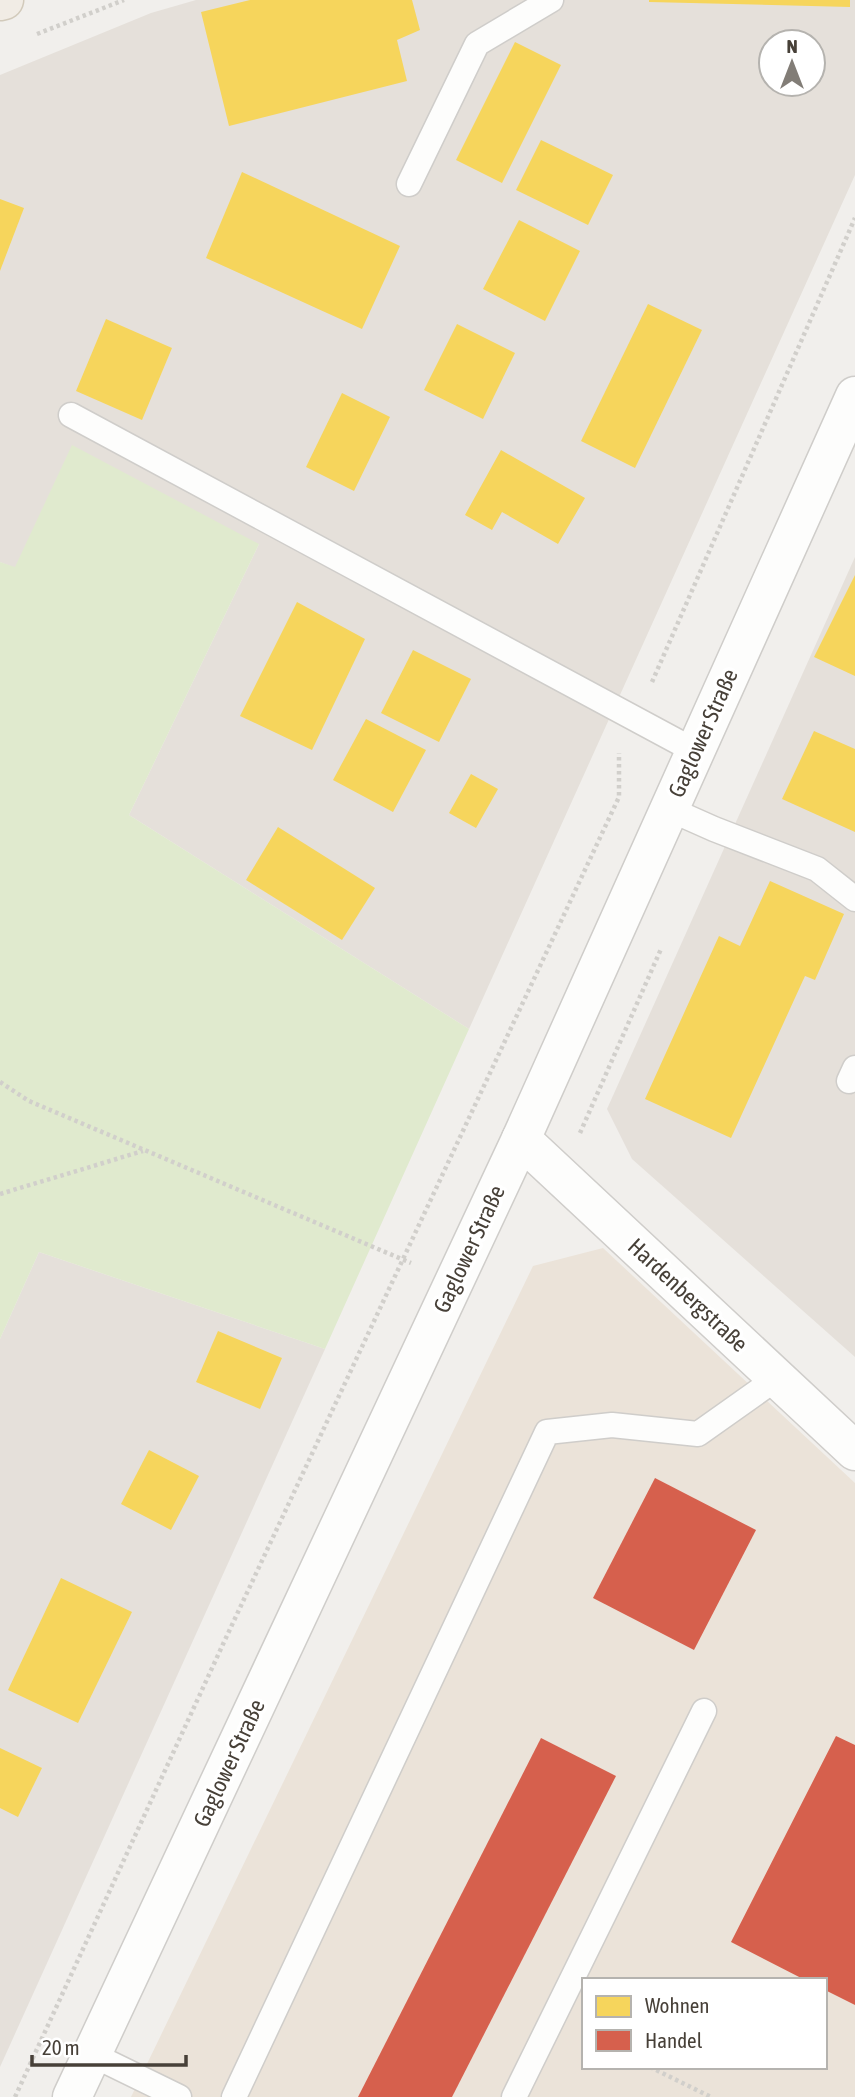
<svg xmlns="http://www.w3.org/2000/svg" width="855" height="2097" font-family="'Asap Condensed',sans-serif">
<rect width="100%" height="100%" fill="#f1efec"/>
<g fill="#e5e0da" fill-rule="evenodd">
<path d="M196,0H855V175L469,1029L129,815L259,544L15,568L0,562V75L151,13ZM771,42H813V84H771Z"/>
<path d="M855,557V1357L632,1159L607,1109Z"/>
<path d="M39,1252L325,1349L0,2067V1339Z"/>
</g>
<path fill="#ebe3d9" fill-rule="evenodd" d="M603,1248L855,1483V2097H131L533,1266ZM584,1980H825V2067H584Z"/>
<path fill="#e0eace" d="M72,445L259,544L129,815L469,1029L325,1349L39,1252L0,1339V562L15,567Z"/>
<g fill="#f6d55c">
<path d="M250,0H412L420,30L397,40L407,81L229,126L201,12Z"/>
<path d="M649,0H850V7L649,2Z"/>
<path d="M515,42L561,65L502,183L456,160Z"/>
<path d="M541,140L613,175L588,225L516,190Z"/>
<path d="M242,172L400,246L362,329L206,258Z"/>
<path d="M0,199L24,208L0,271Z"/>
<path d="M519,220L580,251L545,321L483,289Z"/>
<path d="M648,304L702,330L635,468L581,441Z"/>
<path d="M106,319L172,348L142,420L76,391Z"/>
<path d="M457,324L515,353L483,419L424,390Z"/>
<path d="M342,393L390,417L354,491L306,467Z"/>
<path d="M501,450L585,498L558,544L502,512L492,530L465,515Z"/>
<path d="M855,575V676L814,657Z"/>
<path d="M297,602L365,639L312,750L240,716Z"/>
<path d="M413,650L471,679L439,742L381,713Z"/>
<path d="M366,719L426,750L393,812L333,780Z"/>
<path d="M814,731L855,749V832L782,799Z"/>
<path d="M471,774L498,789L476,828L449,813Z"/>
<path d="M278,827L375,888L342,940L246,880Z"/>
<path d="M770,881L844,914L815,980L805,976L731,1138L645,1099L719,936L740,946Z"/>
<path d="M218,1331L282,1358L260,1409L196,1382Z"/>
<path d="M149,1450L199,1476L171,1530L121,1504Z"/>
<path d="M61,1578L132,1612L78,1723L8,1690Z"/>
<path d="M0,1748L42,1768L18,1817L0,1808Z"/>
</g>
<g fill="#d6604d">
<path d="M655,1478L756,1530L694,1650L593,1598Z"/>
<path d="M836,1736L855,1745V2005L825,1990V1980H805L731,1942Z"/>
<path d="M541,1738L616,1776L452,2097H358Z"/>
</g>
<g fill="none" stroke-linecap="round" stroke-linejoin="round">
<g stroke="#cfcdca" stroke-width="27">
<g id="service">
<path d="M409,184L477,44L551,0"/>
<path d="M71,415L695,751"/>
<path d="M669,809L714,829L817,869L855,899"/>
<path d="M849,1081L855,1068"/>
<path d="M93,2055L179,2097"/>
<path d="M234,2097L547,1432L612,1425L698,1434L777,1378"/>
<path d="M514,2097L704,1711"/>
</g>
</g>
<g stroke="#cfcdca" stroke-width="41">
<path id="minor" d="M521,1139L855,1451"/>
</g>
<g stroke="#cfcdca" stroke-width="41">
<path id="tertiary" d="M72,2097L521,1139L855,396"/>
</g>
<g stroke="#d2cabb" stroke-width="41">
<path id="primary" d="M0,1L4,0"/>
</g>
<g stroke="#d1cfcb" stroke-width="4.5" stroke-dasharray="3.5 3.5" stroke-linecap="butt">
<path d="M37,34L124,0"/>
<path d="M652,682L855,218"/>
<path d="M0,1082L29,1101L411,1263"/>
<path d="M580,1133L661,949"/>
<path d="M0,1194L143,1151"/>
<path d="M650,2067L711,2097"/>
<path d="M15,2097L224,1642L619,797V753"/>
</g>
<use href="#service" stroke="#fdfdfc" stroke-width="24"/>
<use href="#minor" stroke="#fdfdfc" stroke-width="38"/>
<use href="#tertiary" stroke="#fdfdfc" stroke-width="38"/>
<use href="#primary" stroke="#f1ece5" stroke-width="38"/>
</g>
<g text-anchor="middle" stroke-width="7" stroke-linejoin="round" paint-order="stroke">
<g font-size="23" fill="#474038" stroke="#fff">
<text transform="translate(703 733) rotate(-66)" y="8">Gaglower Straße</text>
<text transform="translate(469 1249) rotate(-65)" y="8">Gaglower Straße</text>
<text transform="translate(688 1295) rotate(43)" y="8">Hardenbergstraße</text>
<text transform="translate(229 1763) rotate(-65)" y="8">Gaglower Straße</text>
</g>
</g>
<rect x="582" y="1978" width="245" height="91" fill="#ffffff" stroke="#b5b3af" stroke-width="2"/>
<rect x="596" y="1996" width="35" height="21" fill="#f6d55c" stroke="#b5b3af" stroke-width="2"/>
<text x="645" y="2013" font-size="21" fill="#474038">Wohnen</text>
<rect x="596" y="2030" width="35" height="21" fill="#d6604d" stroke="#b5b3af" stroke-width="2"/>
<text x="645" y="2048" font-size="21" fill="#474038">Handel</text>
<g transform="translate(792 63)"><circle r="33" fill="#ffffff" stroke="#b5b3af" stroke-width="2"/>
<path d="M0-5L12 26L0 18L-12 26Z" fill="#827d77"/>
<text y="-10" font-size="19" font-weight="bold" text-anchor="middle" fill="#474038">N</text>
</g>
<path d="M32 2055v10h154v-10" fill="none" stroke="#474038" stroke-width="3.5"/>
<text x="42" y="2055" font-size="21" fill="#474038" stroke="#ffffff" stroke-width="5" paint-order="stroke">20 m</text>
</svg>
